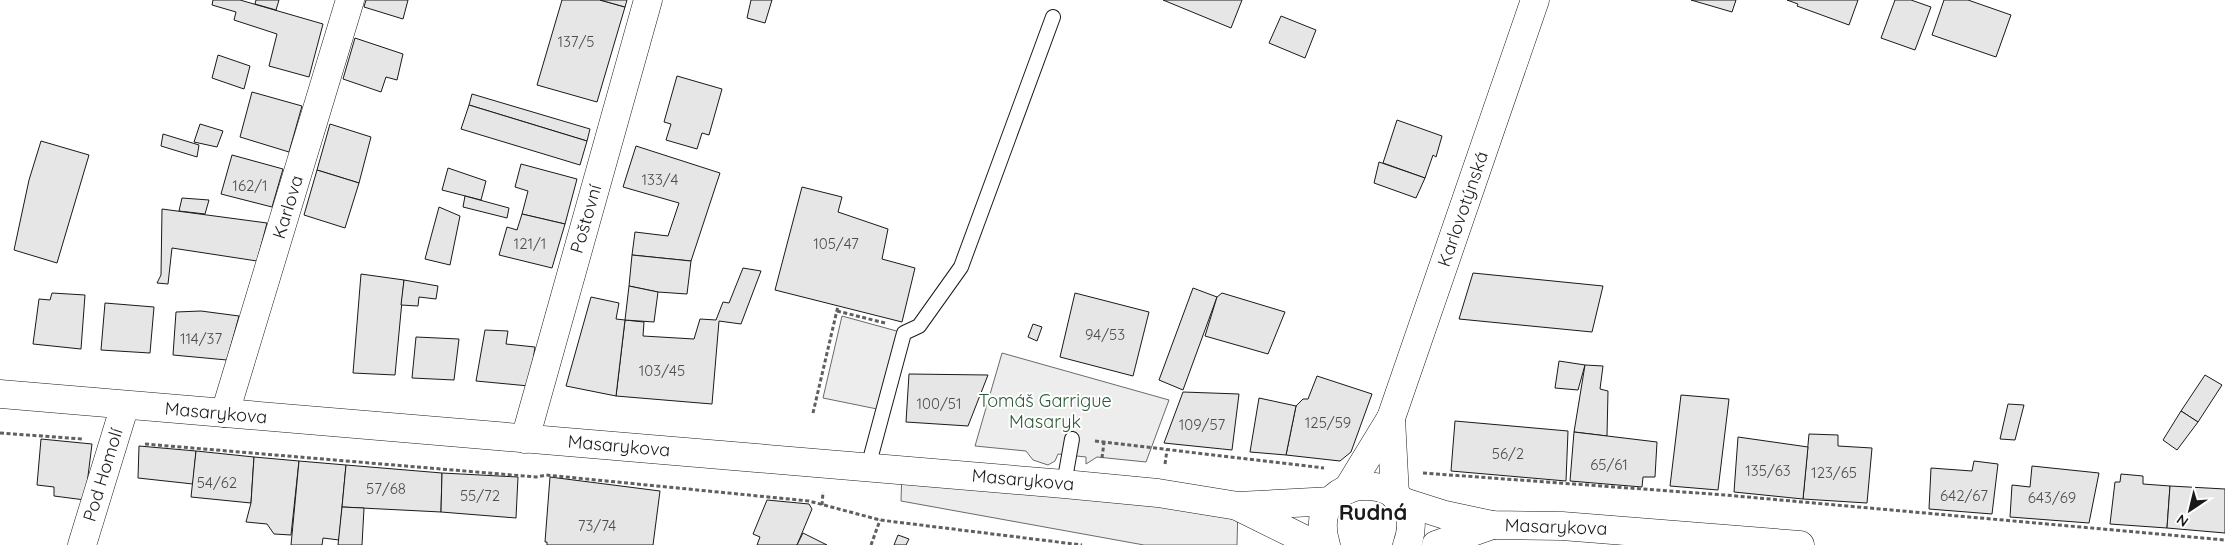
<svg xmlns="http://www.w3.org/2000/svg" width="2225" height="545" font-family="Quicksand,sans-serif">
<rect width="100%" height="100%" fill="#fff"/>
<g fill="#ededed" stroke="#6a6a6a">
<path d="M842,316L904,333L882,410L823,398Z"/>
<path d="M1002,353L1169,400L1146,462L1097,457L1086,464V457L1058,454L1055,461L1048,465L1033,460L1026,451L975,446Z"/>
<path d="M902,470L1238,506L1237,545H1144L901,501Z"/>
</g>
<g fill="#e6e6e6" stroke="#1a1a1a">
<path d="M213,0H240L323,24L309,77L269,66L277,34L234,20L236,12L212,5Z"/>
<path d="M256,0H279L276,10L255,4Z"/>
<path d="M366,0H408L403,19L364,7Z"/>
<path d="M562,0H600L625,7L597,102L537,85Z"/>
<path d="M600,0H627L625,7Z"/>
<path d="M751,0H772L765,23L747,18Z"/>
<path d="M1163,0H1242L1231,28Z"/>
<path d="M1691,0H1736L1732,12Z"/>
<path d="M1787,0H1858L1849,25L1797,6L1798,4Z"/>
<path d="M1895,0H1911L1931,7L1915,50L1881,38Z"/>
<path d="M1944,0H1968L2011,15L1996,57L1932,35Z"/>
<path d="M1281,16L1316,30L1305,58L1269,43Z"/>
<path d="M355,38L403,54L397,80L386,77L381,92L343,79Z"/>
<path d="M218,55L250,66L244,89L212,78Z"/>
<path d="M677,76L722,89L709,135L702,133L697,149L666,140L671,124L664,122Z"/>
<path d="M252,92L302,106L289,152L240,137Z"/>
<path d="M472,94L590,129L587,141L469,105Z"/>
<path d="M469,105L587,141L580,165L461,129Z"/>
<path d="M1397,120L1442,136L1436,157L1433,155L1425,178L1383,163Z"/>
<path d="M200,124L223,131L217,147L194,142Z"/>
<path d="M330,124L371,137L359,183L317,170Z"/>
<path d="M163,134L199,145L197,157L161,146Z"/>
<path d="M41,141L89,155L57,263L14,250L29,180Z"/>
<path d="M636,146L720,173L691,261L632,255L635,232L668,236L679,203L623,187Z"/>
<path d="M232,155L283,169L272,207L221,194Z"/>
<path d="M1379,162L1425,178L1416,198L1374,183Z"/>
<path d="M521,164L577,179L565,224L522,214L528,191L515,187Z"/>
<path d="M448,168L486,181L481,200L442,190Z"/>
<path d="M317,170L359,183L345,228L304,215Z"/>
<path d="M802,187L842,197L838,212L888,229L882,259L915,268L902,322L775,290Z"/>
<path d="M465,196L509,208L507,218L463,207Z"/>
<path d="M182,198L209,200L205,214L179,211Z"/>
<path d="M439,207L460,216L450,265L425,259Z"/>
<path d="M162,209L267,223L257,261L172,248L168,284L157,283L161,275Z"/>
<path d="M522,214L565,224L552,268L499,255L507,227L517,230Z"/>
<path d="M632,255L691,261L687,294L658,292L629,286Z"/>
<path d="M743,268L761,271L741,324L719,321L712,404L616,396L625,320L644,322L643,336L694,339L700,319L716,320L723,302L729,303Z"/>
<path d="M1473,273L1603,286L1592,332L1459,319Z"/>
<path d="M361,274L404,280L395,375L353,373Z"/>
<path d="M404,280L438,286L436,299L419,297L418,306L401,305Z"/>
<path d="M629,286L658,292L654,322L625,320Z"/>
<path d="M1193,288L1217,297L1183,390L1159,380Z"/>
<path d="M52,293L85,295L81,349L33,344L39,299L50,300Z"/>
<path d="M1075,293L1149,312L1133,376L1060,357Z"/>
<path d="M1222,293L1285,312L1268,354L1205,336L1217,297Z"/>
<path d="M591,297L619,303L616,319L625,320L616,396L566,386Z"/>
<path d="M105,303L154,307L150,353L101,350Z"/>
<path d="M201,311L239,316L227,360L173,355L176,312Z"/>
<path d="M1033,324L1042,327L1037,341L1028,337Z"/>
<path d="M485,330L508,331L506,344L535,347L529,386L476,381Z"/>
<path d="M416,337L459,339L454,380L412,378Z"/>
<path d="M1559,361L1585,365L1578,390L1555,388Z"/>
<path d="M1585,365L1603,366L1600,389L1608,391L1607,436L1574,432Z"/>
<path d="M909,374L988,375L968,426L906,422Z"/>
<path d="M2205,375L2222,385L2198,422L2181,411Z"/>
<path d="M1317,376L1372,394L1351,452L1340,461L1286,455L1296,406L1303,399H1308Z"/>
<path d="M1183,392L1239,394L1232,450L1164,443Z"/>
<path d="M1681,395L1729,399L1718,490L1670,486Z"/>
<path d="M1259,398L1296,406L1286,455L1250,452Z"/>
<path d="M2008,404L2024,405L2015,440L2000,439Z"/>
<path d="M2181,411L2198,422L2177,450L2163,440Z"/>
<path d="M1455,421L1568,431L1566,481L1451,471Z"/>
<path d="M1574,432L1657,442L1655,477H1643L1642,487L1570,481Z"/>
<path d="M1809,434L1838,435V446L1872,448L1867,503L1803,499Z"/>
<path d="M1738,437L1808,447L1803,499L1734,492Z"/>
<path d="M41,439L92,444L85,500L54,496V487L37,485Z"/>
<path d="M139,446L196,451L193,484L138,478Z"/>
<path d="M196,451L254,457L251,503L191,497Z"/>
<path d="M254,457L299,461L291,535L274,534L267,524L246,522L251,503Z"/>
<path d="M299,461L346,465L339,540L323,538L322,545H291Z"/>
<path d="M1974,461L1998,464L1992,514L1929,509L1931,468L1972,471Z"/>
<path d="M346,465L442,473L441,512L342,507Z"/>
<path d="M2032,466L2099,473L2089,523L2010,517L2012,485L2030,487Z"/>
<path d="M442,473L518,477L516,518L441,512Z"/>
<path d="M2121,474L2143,476V484L2170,486L2167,528L2110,524L2115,482H2120Z"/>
<path d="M550,477L660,491L653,545H547V542H545Z"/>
<path d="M2170,486L2225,489V533L2167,528Z"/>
<path d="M767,500L809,504L812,509L797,545H757L760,537L753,534Z"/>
<path d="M342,507L364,508L362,545H338Z"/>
<path d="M803,533L827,545H797Z"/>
<path d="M898,535L909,539L906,545H894Z"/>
</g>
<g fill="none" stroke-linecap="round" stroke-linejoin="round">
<g stroke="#1a1a1a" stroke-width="16">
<g id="lane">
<path d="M868,467L904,333L919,326L961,267L1053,17"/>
<path d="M1064,484L1072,439"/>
</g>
</g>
<g stroke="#1a1a1a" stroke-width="29">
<g id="street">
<path d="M225,413L350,0"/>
<path d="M525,439L648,0"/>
<path d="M82,545L125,405"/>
</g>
</g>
<g stroke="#1a1a1a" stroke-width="29">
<g id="secondary">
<path d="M0,394L1064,484L1158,493L1238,506L1332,501"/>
<path d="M1391,418L1395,496"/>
<path d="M1347,490L1391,418L1535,0"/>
<path d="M1401,501L1445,515L1492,525L1562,526L1800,545"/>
<path d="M1239,507L1316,545"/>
<path d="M1326,545C1301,463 1435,470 1407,545"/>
<path d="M1436,545L1492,525"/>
</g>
</g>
<g stroke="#5f5f5f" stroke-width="3" stroke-dasharray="4 2.5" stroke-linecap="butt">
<path d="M837,311L885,323"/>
<path d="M813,413L838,306"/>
<path d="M0,433L83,439"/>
<path d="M1095,441L1324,468"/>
<path d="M145,444L536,477L546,475L809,501L880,520L1082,545"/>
<path d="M1102,458L1104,442"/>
<path d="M1165,464L1167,450"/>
<path d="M1423,473L1725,495L2225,540"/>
<path d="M822,505L823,492"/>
<path d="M871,545L880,520"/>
</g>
<use href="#lane" stroke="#fff" stroke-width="14"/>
<use href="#street" stroke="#fff" stroke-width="28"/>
<use href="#secondary" stroke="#fff" stroke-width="28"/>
</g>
<g text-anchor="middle" stroke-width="4" stroke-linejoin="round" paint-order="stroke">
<g font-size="15" fill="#4d4d4d">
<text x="576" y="47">137/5</text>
<text x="660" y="185">133/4</text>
<text x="250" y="191">162/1</text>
<text x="530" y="249">121/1</text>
<text x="836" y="249">105/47</text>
<text x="1105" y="340">94/53</text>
<text x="201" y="344">114/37</text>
<text x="662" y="376">103/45</text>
<text x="939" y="409">100/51</text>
<text x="1328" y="428">125/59</text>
<text x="1202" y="430">109/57</text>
<text x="1508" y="459">56/2</text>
<text x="1609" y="470">65/61</text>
<text x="1768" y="476">135/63</text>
<text x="1834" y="478">123/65</text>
<text x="217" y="488">54/62</text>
<text x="386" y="494">57/68</text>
<text x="480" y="501">55/72</text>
<text x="1964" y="501">642/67</text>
<text x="2052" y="503">643/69</text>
<text x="597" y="531">73/74</text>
</g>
<g font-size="18" fill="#1a1a1a" stroke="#fff">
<text transform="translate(288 207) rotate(-73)" y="6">Karlova</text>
<text transform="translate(1463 209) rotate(-71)" y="6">Karlovotýnská</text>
<text transform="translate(586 219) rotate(-74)" y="6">Poštovní</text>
<text transform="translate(216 413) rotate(5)" y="6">Masarykova</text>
<text transform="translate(619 446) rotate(5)" y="6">Masarykova</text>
<text transform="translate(103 475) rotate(-73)" y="6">Pod Homolí</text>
<text transform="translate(1023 480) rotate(5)" y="6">Masarykova</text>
<text transform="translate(1556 527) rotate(2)" y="6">Masarykova</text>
</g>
<g font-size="18" fill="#2b5a34" stroke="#fff">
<text x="1045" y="407">Tomáš Garrigue<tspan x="1045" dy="21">Masaryk</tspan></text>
</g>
<g font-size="22" font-weight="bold" fill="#1a1a1a" stroke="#fff">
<text x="1373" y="520">Rudná</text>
</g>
</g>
<g transform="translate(2190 510) rotate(215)" stroke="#ffffff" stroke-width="4" paint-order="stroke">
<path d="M0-4L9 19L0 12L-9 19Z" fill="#1a1a1a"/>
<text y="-8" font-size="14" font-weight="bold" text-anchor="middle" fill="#1a1a1a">N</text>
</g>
</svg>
